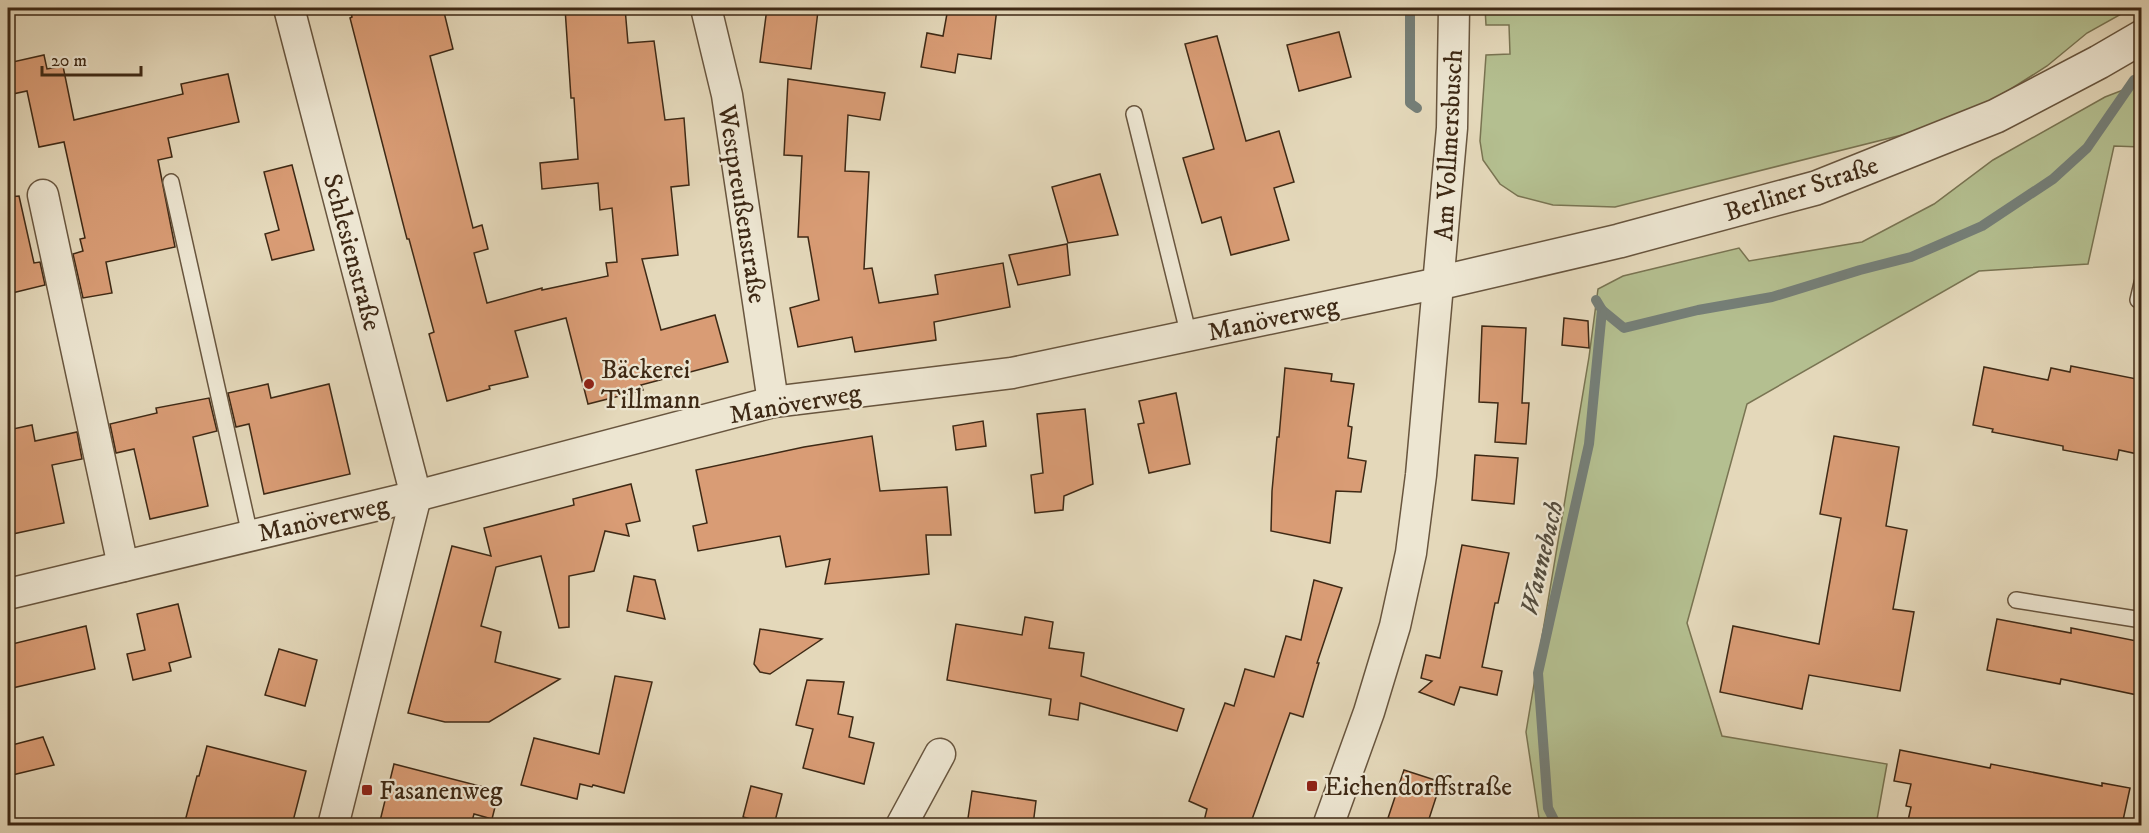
<svg xmlns="http://www.w3.org/2000/svg" width="2149" height="833" font-family="'IM FELL DW Pica',serif">
<rect width="100%" height="100%" fill="#e4d8ba"/>
<filter id="stains"><feTurbulence type="fractalNoise" baseFrequency=".00333" numOctaves="4"/><feColorMatrix values="0 0 0 0 .2 0 0 0 0 .09 0 0 0 0 .02 0 0 0 .5 -.17"/></filter>
<radialGradient id="worn" r=".72"><stop offset=".6" stop-color="#630" stop-opacity="0"/><stop offset="1" stop-color="#630" stop-opacity=".3"/></radialGradient>
<g fill="#b4bf90" stroke="#797452" stroke-width="1.5">
<path d="M1485,8H2132L2087,33L2047,66L1984,106L1926,129L1615,207L1553,205L1518,196L1500,184L1483,160L1480,141L1486,55L1510,54L1509,25H1486Z"/>
<path d="M2141,83V147L2114,146L2088,264L1979,271L1747,404L1687,623L1722,736L1887,764L1876,825H1540L1526,732L1589,357L1598,289L1623,276L1739,248L1749,261L1862,242L1934,204L1993,160L2105,97Z"/>
</g>
<g fill="none" stroke-linecap="round" stroke-linejoin="round">
<g stroke="#757f78" stroke-width="10">
<path d="M1410,8V103L1417,108"/>
<path d="M1602,310L1624,328L1698,310L1772,297L1860,270L1911,257L1982,226L2053,179L2087,148L2134,80"/>
<path d="M1557,826L1548,808L1538,673L1589,444L1602,310L1596,300"/>
</g>
</g>
<g fill="#d99c75" stroke="#3e2915" stroke-width="1.5">
<path d="M350,8H443L453,49L430,56L473,228L482,225L488,249L474,253L487,303L542,288V290L608,276L606,263L617,262L612,208L600,210L598,183L542,189L540,163L578,159L574,98H571L565,8H625L628,43L654,41L665,120L684,118L689,185L671,187L678,255L642,259L661,330L715,315L728,362L641,385L643,390L588,404L566,318L515,331L528,377L489,386L490,389L447,401L429,334L434,332L409,239H407L350,18L352,17Z"/>
<path d="M767,8H793L818,11L811,69L760,62Z"/>
<path d="M948,8H997L991,59L958,54L955,73L921,67L927,33L943,36Z"/>
<path d="M1339,32L1351,77L1299,91L1287,45Z"/>
<path d="M1217,36L1246,141L1279,131L1294,182L1274,188L1289,240L1231,255L1221,217L1202,223L1183,158L1214,149L1185,44Z"/>
<path d="M44,55L47,69L63,66L74,120L183,94L181,84L228,74L239,122L168,138L172,157L158,160L175,247L106,262L112,293L83,298L73,254L83,251L80,239L85,238L64,142L39,147L27,91L8,95V63Z"/>
<path d="M788,79L885,93L880,120L848,115L845,171L869,172L864,269L872,268L879,303L938,294L935,275L1003,263L1010,307L934,322L936,340L855,352L852,337L798,347L790,308L819,300L808,237H798L802,156L784,155Z"/>
<path d="M292,165L314,250L272,260L265,234L279,230L264,172Z"/>
<path d="M1100,174L1118,235L1068,243L1052,187Z"/>
<path d="M19,196L34,263L40,262L45,285L8,294V197Z"/>
<path d="M1067,244L1070,275L1018,285L1009,255Z"/>
<path d="M1564,318L1588,321L1589,348L1562,345Z"/>
<path d="M1482,326L1526,328L1522,403H1529L1526,444L1495,442L1498,403L1479,402Z"/>
<path d="M2071,366L2142,380V455L2119,450L2117,460L2063,450V446L1992,432L1993,429L1973,425L1984,367L2048,380L2051,368L2070,372Z"/>
<path d="M1285,368L1332,374L1331,381L1354,384L1348,426L1352,427L1348,458L1366,461L1361,492L1336,491L1330,543L1271,531L1272,491L1277,437H1279Z"/>
<path d="M268,384L271,398L329,384L350,474L264,494L249,424L236,427L228,393Z"/>
<path d="M1176,393L1190,464L1149,473L1138,424L1144,423L1139,401Z"/>
<path d="M209,398L217,431L193,437L208,506L150,519L134,449L116,453L110,424L157,413L156,408Z"/>
<path d="M1085,409L1093,484L1064,496L1063,510L1035,513L1031,475L1043,473L1037,414Z"/>
<path d="M983,421L986,446L956,450L953,426Z"/>
<path d="M32,425L35,441L77,432L82,459L52,465L64,523L8,535V430Z"/>
<path d="M872,436L880,491L947,487L951,535H926L929,574L825,584L830,559L786,567L780,536L698,551L693,526L707,523L696,470L804,447Z"/>
<path d="M1834,436L1899,447L1886,526L1907,530L1893,609L1914,612L1900,691L1809,675L1802,709L1720,692L1733,626L1819,644L1841,518L1820,514Z"/>
<path d="M1475,455L1518,458L1514,504L1472,500Z"/>
<path d="M631,484L640,521L626,524L629,536L605,531L594,571L569,576V627L559,628L541,556L496,567L481,626L501,632L495,662L560,679L489,722H445L408,713L452,546L491,556L484,528L574,505L573,499Z"/>
<path d="M1462,545L1509,553L1498,603H1495L1482,667L1502,671L1497,695L1460,687L1454,705L1419,692L1432,681L1421,678L1426,655L1440,658Z"/>
<path d="M634,576L655,580L665,619L627,611Z"/>
<path d="M1314,580L1342,588L1317,663H1319L1303,717L1290,713L1250,825H1203L1207,809L1189,801L1225,703L1234,706L1245,669L1274,677L1286,636L1301,640Z"/>
<path d="M178,604L191,657L169,663L171,671L133,680L127,654L145,650L137,614Z"/>
<path d="M1025,617L1053,622L1049,648L1084,653L1081,676L1184,709L1177,731L1080,703L1078,720L1049,715L1051,699L947,680L956,624L1022,635Z"/>
<path d="M1997,619L2071,633V628L2142,642V696L2061,679L2060,684L1987,670Z"/>
<path d="M86,626L95,669L8,689V645Z"/>
<path d="M760,629L822,639L770,674L760,672L754,664Z"/>
<path d="M279,649L317,660L305,706L265,695Z"/>
<path d="M615,676L652,682L624,793L593,785L592,787L580,784L577,799L521,785L534,738L599,754Z"/>
<path d="M807,680L844,682L838,714L853,717L849,737L874,743L864,784L803,768L813,729L796,725Z"/>
<path d="M43,737L54,765L8,776V746Z"/>
<path d="M207,746L306,771L292,825H184L197,776H199Z"/>
<path d="M1900,750L1990,768L1991,764L2102,786V783L2130,788L2122,825H1907L1911,807L1906,806L1911,784L1894,781Z"/>
<path d="M394,764L499,791L492,819L474,814L471,825H442L419,820L417,825H379Z"/>
<path d="M1404,770L1441,782L1427,825H1411L1388,818Z"/>
<path d="M751,786L782,794L774,825L743,817Z"/>
<path d="M972,791L1036,801L1033,825H967Z"/>
</g>
<g fill="none" stroke-linecap="round" stroke-linejoin="round">
<g stroke="#68553e" stroke-width="18">
<g id="service">
<path d="M1134,114L1189,336"/>
<path d="M171,182L250,535"/>
<path d="M2138,300L2142,283"/>
<path d="M2016,600L2142,620"/>
</g>
</g>
<g stroke="#68553e" stroke-width="33">
<g id="minor">
<path d="M289,8L416,496L333,826"/>
<path d="M706,8L727,95L773,402"/>
<path d="M43,195L123,566"/>
<path d="M8,594L416,496L773,402L1012,373L1439,283"/>
<path d="M901,826L940,754"/>
<path d="M1328,826L1369,712L1395,626L1411,553L1421,475L1452,128L1454,8"/>
</g>
</g>
<g stroke="#68553e" stroke-width="36">
<path id="tertiary" d="M1439,283L1619,241L1816,188L1996,116L2099,62L2142,37"/>
</g>
<use href="#service" stroke="#ede6d2" stroke-width="15"/>
<use href="#minor" stroke="#ede6d2" stroke-width="30"/>
<use href="#tertiary" stroke="#ede6d2" stroke-width="33"/>
</g>
<g fill="#8f2418" stroke="#ede6d2" stroke-width="2">
<circle cx="589" cy="384" r="6"/>
<rect x="1306" y="780" width="12" height="12" rx="3"/>
<rect x="361" y="784" width="12" height="12" rx="3"/>
</g>
<g text-anchor="middle" stroke-width="4.5" stroke-linejoin="round" paint-order="stroke">
<g font-size="26" fill="#3e2915" stroke="#ede6d2">
<text transform="translate(1448 145) rotate(-87)" y="9">Am Vollmersbusch</text>
<text transform="translate(1801 188) rotate(-18)" y="9">Berliner Straße</text>
<text transform="translate(743 204) rotate(81)" y="9">Westpreußenstraße</text>
<text transform="translate(353 252) rotate(75)" y="9">Schlesienstraße</text>
<text transform="translate(1273 318) rotate(-12)" y="9">Manöverweg</text>
<text transform="translate(795 403) rotate(-10)" y="9">Manöverweg</text>
<text transform="translate(323 518) rotate(-13)" y="9">Manöverweg</text>
</g>
<g font-size="26" fill="#3e2915" stroke="#ede6d2" text-anchor="start">
<text x="601" y="378">Bäckerei<tspan x="601" dy="30">Tillmann</tspan></text>
<text x="1324" y="795">Eichendorffstraße</text>
<text x="379" y="799">Fasanenweg</text>
</g>
<g font-size="27" font-style="italic" fill="#554d3e" stroke="#ede6d2">
<text transform="translate(1541 558) rotate(-77)" y="9">Wannebach</text>
</g>
</g>
<rect width="2149" height="833" fill="none" stroke="#e4d8ba" stroke-width="30"/>
<rect x="9" y="9" width="2131" height="815" fill="none" stroke="#3e2915" stroke-width="3"/>
<rect x="15" y="15" width="2119" height="803" fill="none" stroke="#3e2915" stroke-width="1.5"/>
<path d="M42 66v9h99v-9" fill="none" stroke="#3e2915" stroke-width="3"/>
<text x="51" y="66" font-size="18" fill="#3e2915" stroke="#ede6d2" stroke-width="4.5" paint-order="stroke">20 m</text>
<rect width="100%" height="100%" filter="url(#stains)"/>
<rect width="100%" height="100%" fill="url(#worn)"/>
</svg>
